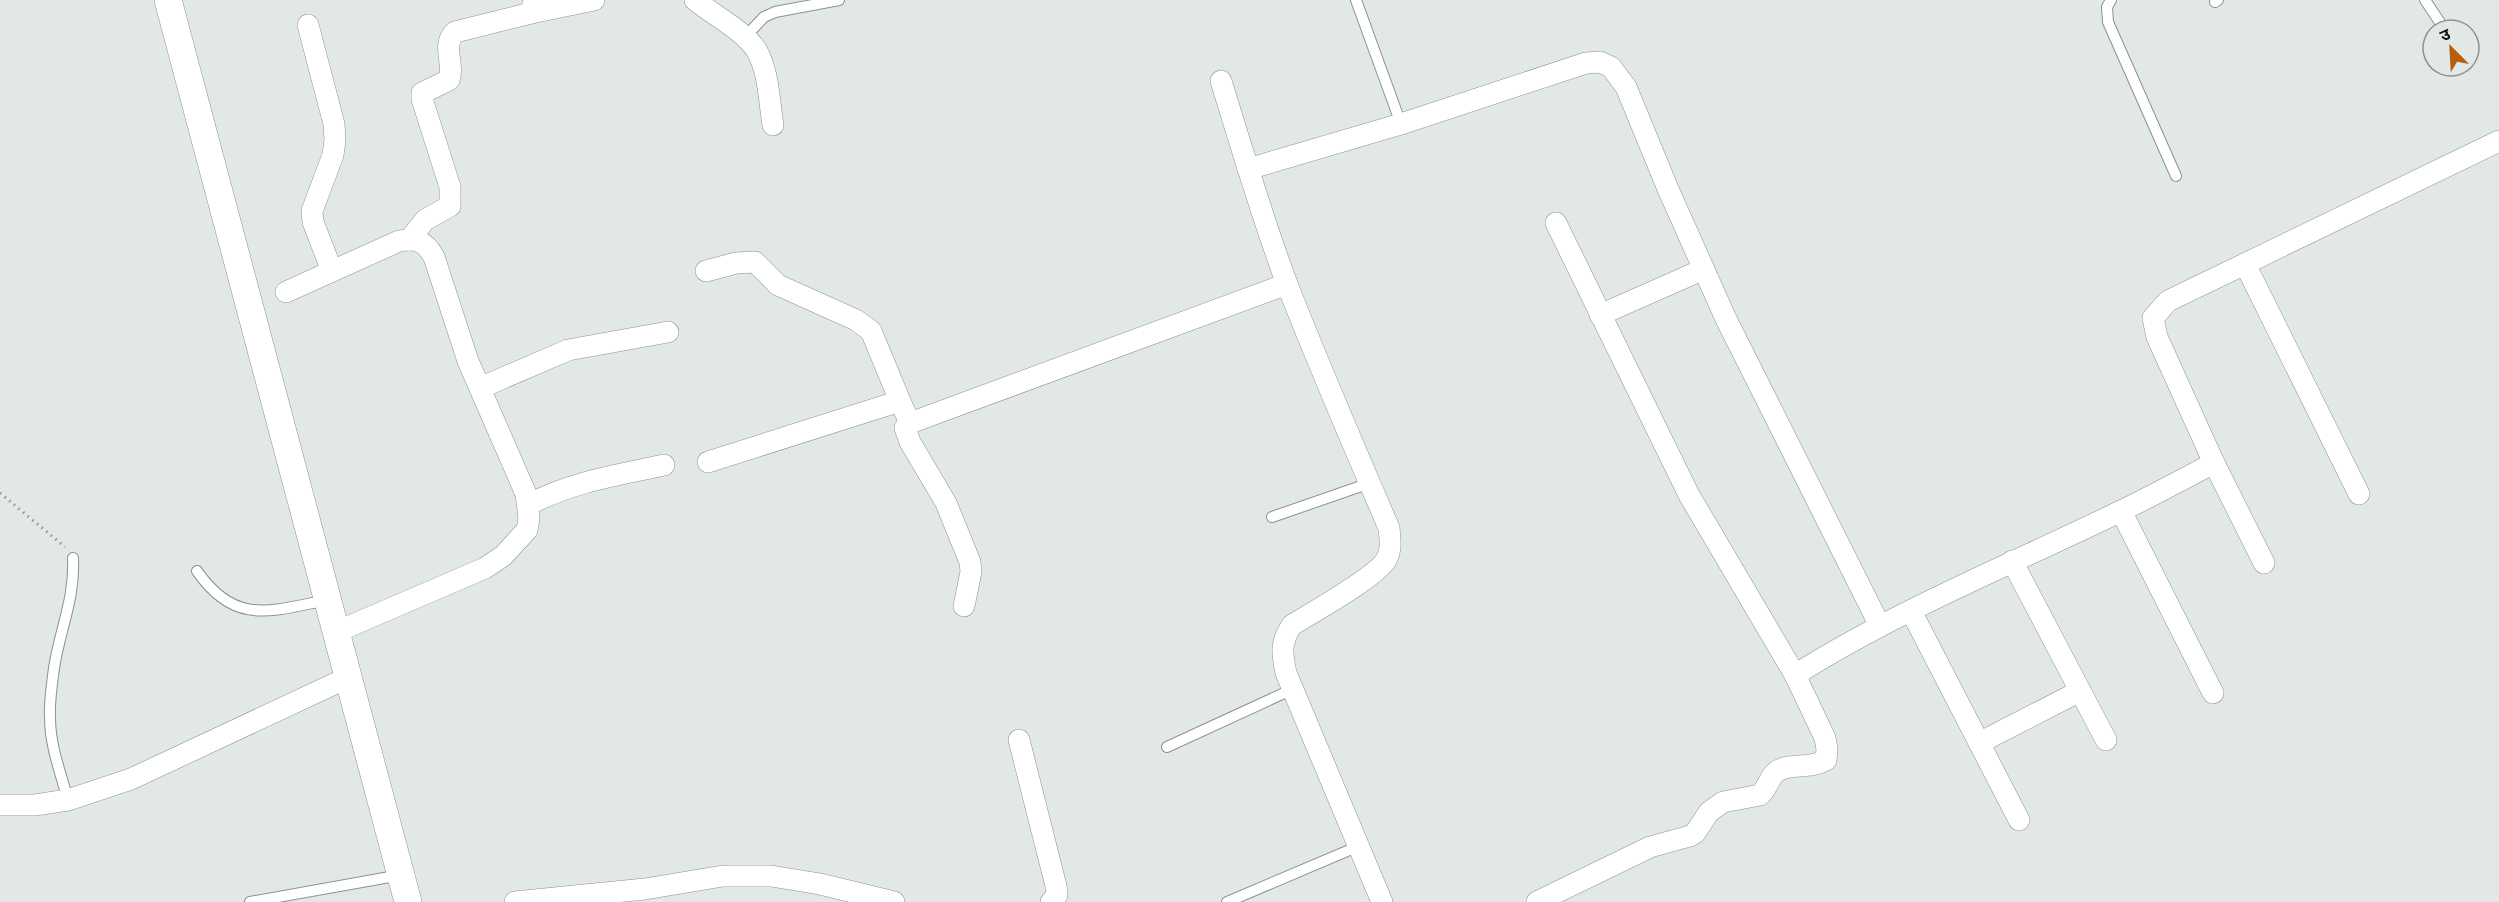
<svg xmlns="http://www.w3.org/2000/svg" width="2499" height="902" font-family="'Open Sans','Noto Sans Devanagari',sans-serif">
<rect width="100%" height="100%" fill="#e1e8e6"/>
<g fill="none" stroke-linecap="round" stroke-linejoin="round">
<g stroke="#8c9391" stroke-width="12">
<g id="service">
<path d="M1356,0L1401,124"/>
<path d="M2111,0L2107,7L2108,22L2176,176"/>
<path d="M2425,0L2445,30"/>
<path d="M2215,2L2218,0"/>
<path d="M744,38L764,17L775,12L839,0"/>
<path d="M1272,517L1370,483"/>
<path d="M197,571C235,626 271,611 327,600"/>
<path d="M1167,747L1293,689"/>
<path d="M68,800C61,774 50,746 50,718C49,702 52,684 54,668C60,629 75,599 73,558"/>
<path d="M250,902L401,875"/>
<path d="M1227,902L1359,846"/>
</g>
</g>
<g stroke="#8c9391" stroke-width="22">
<g id="minor">
<path d="M695,0C714,16 744,30 757,51C769,73 769,101 773,125"/>
<path d="M531,13L594,0"/>
<path d="M308,25L334,124L335,140L333,155L312,211L313,222L332,271"/>
<path d="M1221,81C1242,149 1262,217 1287,284C1319,366 1354,447 1389,528C1390,539 1392,550 1386,560C1376,577 1312,613 1292,625C1280,643 1282,653 1286,673L1382,902"/>
<path d="M1248,169L1401,124L1586,63L1600,62L1611,67L1626,87L1668,189L1726,319L1880,626"/>
<path d="M409,240L425,220L450,206V187L422,99V93L449,80C455,64 441,45 455,32L531,13L534,0"/>
<path d="M2245,264L2359,494"/>
<path d="M706,271L736,263L755,262L778,285L856,320L871,331L900,401"/>
<path d="M286,292L399,241C417,238 425,241 434,257L468,361L526,494L529,518L527,530L503,556L485,568L336,632"/>
<path d="M1600,315L1704,269"/>
<path d="M480,388L568,350L668,332"/>
<path d="M910,423L905,428L910,442L946,503L970,562L971,572L964,606"/>
<path d="M708,462L900,401L910,423L1287,284"/>
<path d="M2214,463L2264,563"/>
<path d="M528,505C571,482 617,475 664,465"/>
<path d="M2121,511L2213,693"/>
<path d="M2012,561L2106,740"/>
<path d="M1911,611L2019,820"/>
<path d="M1795,675C1898,610 2012,564 2121,511C2152,496 2183,479 2214,463L2157,337L2153,318L2168,301L2499,141"/>
<path d="M1019,740L1056,886L1057,895L1051,902"/>
<path d="M1979,743L2080,691"/>
<path d="M0,805H35L68,800L131,779L349,677"/>
<path d="M515,902L645,889L723,876H771L820,884L894,902"/>
<path d="M1537,902L1650,847L1690,836L1695,833L1709,812L1723,802L1760,795C1767,789 1769,778 1776,772C1789,762 1809,770 1826,760L1827,749L1825,738L1795,675L1689,495L1556,223"/>
</g>
</g>
<g stroke="#8c9391" stroke-width="28">
<path id="tertiary" d="M168,0L408,902"/>
</g>
<path stroke="#929795" stroke-width="3" stroke-dasharray="1.5 4.5" stroke-linecap="butt" d="M0,493L65,547"/>
<use href="#service" stroke="#fff" stroke-width="10"/>
<use href="#minor" stroke="#fff" stroke-width="21"/>
<use href="#tertiary" stroke="#fff" stroke-width="27"/>
</g>
<g transform="translate(2451 48) rotate(336)"><circle r="28" fill="#e1e8e6" stroke="#8d9290" stroke-width="1.5"/>
<path d="M0-4.5L10 22L0 15L-10 22Z" fill="#b95c0b"/>
<text y="-9" font-size="16" font-weight="bold" text-anchor="middle" fill="#0e1010">उ</text>
</g>
</svg>
